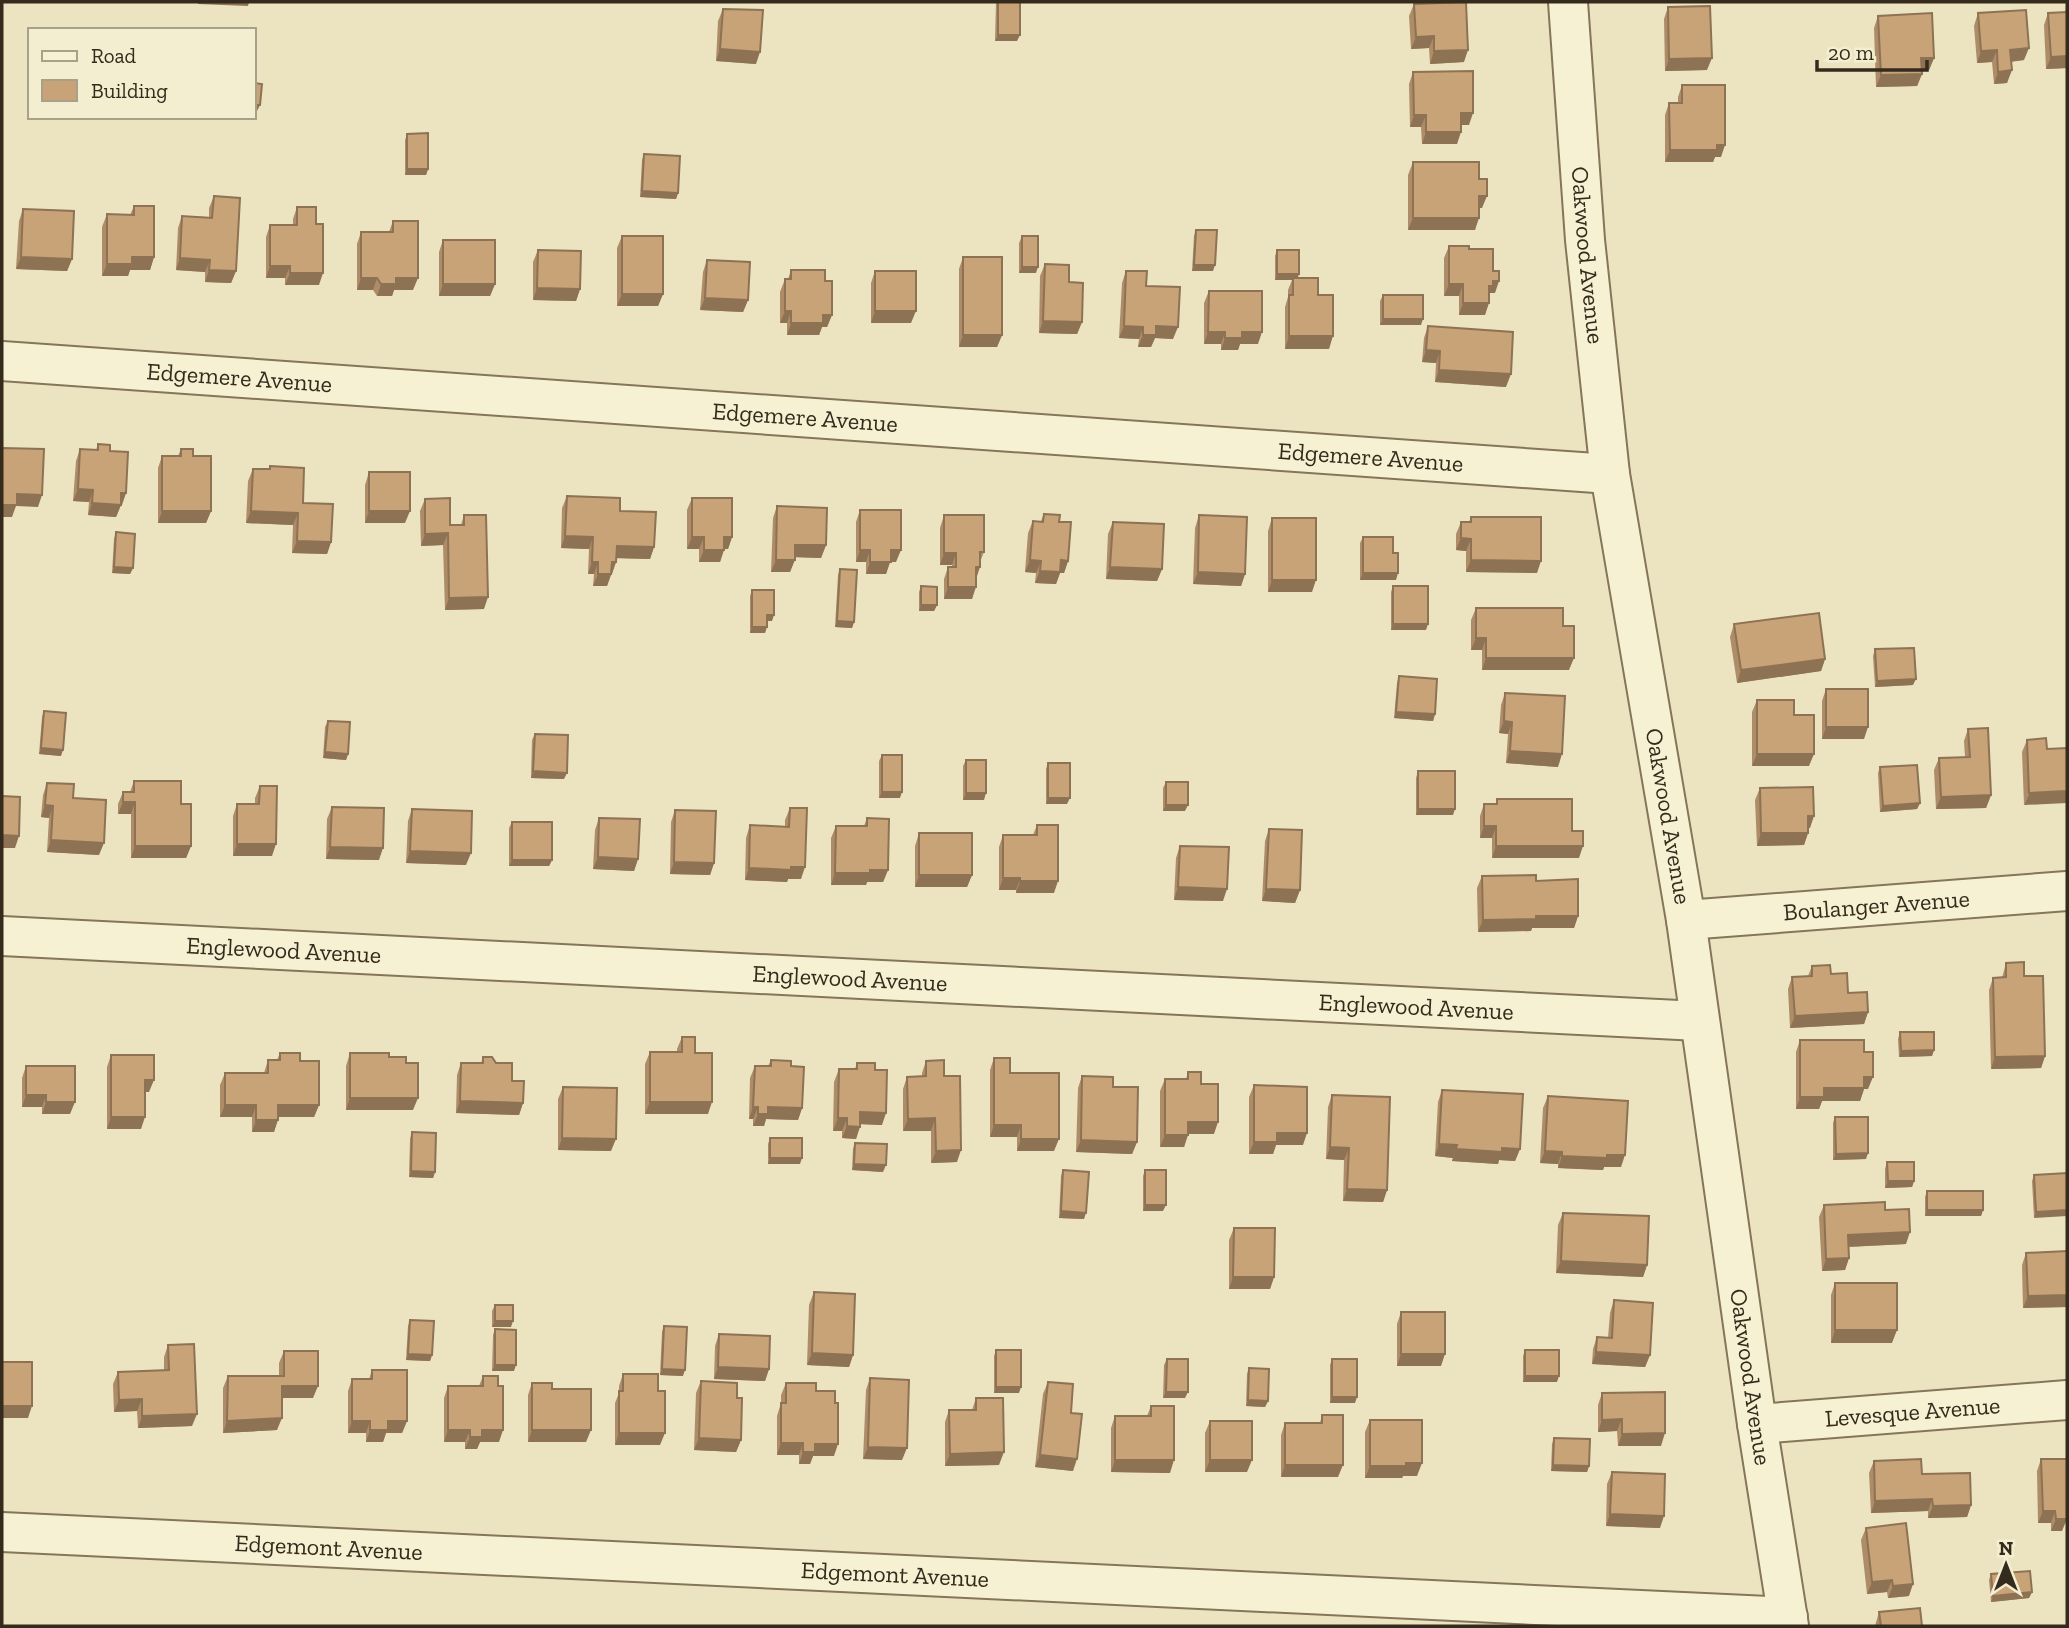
<svg xmlns="http://www.w3.org/2000/svg" width="2069" height="1628" font-family="'Zilla Slab',serif">
<rect width="100%" height="100%" fill="#ece4c1"/>
<g fill="none" stroke-linecap="round" stroke-linejoin="round">
<g stroke="#857559" stroke-width="42">
<g id="minor">
<path id="s1" d="M1568,2L1585,240L1610,474L1686,920L1757,1424L1789,1626"/>
<path id="s2" d="M2,361L1610,474"/>
<path id="s3" d="M1686,920L2067,891"/>
<path id="s4" d="M2,936L1699,1021"/>
<path id="s5" d="M1757,1424L2067,1400"/>
<path id="s6" d="M2,1532L1788,1617"/>
</g>
</g>
<use href="#minor" stroke="#f7f1d4" stroke-width="38"/>
</g>
<g fill="#ad8c67">
<path d="M996,2H1020L1017,41H995Z"/>
<path d="M1414,4L1464,62L1430,64L1429,48L1411,49L1409,16Z"/>
<path d="M2067,5V68L2046,69L2044,25L2048,13L2065,12Z"/>
<path d="M1668,7L1707,70L1665,71L1664,19Z"/>
<path d="M723,9L756,64L716,61L718,21Z"/>
<path d="M1978,13L2024,60L2011,62L2007,83L1994,84L1992,62L1977,63L1974,26Z"/>
<path d="M1878,16L1934,58L1929,70H1922V74L1917,86L1876,87L1874,28Z"/>
<path d="M1413,72L1469,125H1461L1457,144H1422L1421,127H1410L1409,84Z"/>
<path d="M1682,85L1721,157H1715L1713,162H1665V115L1669,103H1678V97Z"/>
<path d="M407,134L428,169L426,175H405V140Z"/>
<path d="M644,154L678,193L676,199L640,197L642,160Z"/>
<path d="M1413,162L1479,179L1482,208H1479L1475,230H1408V175Z"/>
<path d="M214,196L236,271L231,283L205,282V272L176,270L178,228L182,216L209,217V208Z"/>
<path d="M134,206L154,257L150,270H130L128,276H102V227L107,214L130,215Z"/>
<path d="M297,207L316,224L319,285H285V278H266V237L270,225H293V219Z"/>
<path d="M23,209L72,259L67,271L16,269L19,221Z"/>
<path d="M393,221L413,290H394L392,296H377L373,290H357V244L361,232H389Z"/>
<path d="M1196,230L1213,271H1192L1194,236Z"/>
<path d="M622,236L663,294L658,306H617V248Z"/>
<path d="M1022,236L1036,273H1019V243Z"/>
<path d="M443,240L495,284L490,296H439V252Z"/>
<path d="M1449,246L1469,249L1493,271L1495,293H1490L1485,315H1459V296H1444V258Z"/>
<path d="M538,250L580,289L576,301L533,300V262Z"/>
<path d="M1277,250L1299,274L1297,278L1318,295L1329,349H1285V307L1288,297V290L1292,280H1275V256Z"/>
<path d="M963,257L1002,335L997,347H959V269Z"/>
<path d="M707,260L748,300L743,312L700,310L703,272Z"/>
<path d="M1045,264L1069,282L1082,322L1077,334L1039,333L1040,276Z"/>
<path d="M791,270L825,281L832,315L827,327H822L819,335H787V323H780V292L785,279H788Z"/>
<path d="M875,271L911,323H871V283Z"/>
<path d="M1126,271L1146,286L1173,339L1155,338L1151,347H1138L1139,339L1119,338L1122,283Z"/>
<path d="M1209,291L1258,344H1240L1238,350H1221V344H1204V303Z"/>
<path d="M1383,295L1421,325H1380V301Z"/>
<path d="M1428,326L1506,387L1435,382L1436,363L1422,362L1424,338Z"/>
<path d="M98,444L110,451L126,493L116,517L88,515L89,502L73,501L76,461L80,449L96,450Z"/>
<path d="M181,449L193,456L211,511L206,523H158V468L162,456H178Z"/>
<path d="M270,466L303,503L331,542L327,554L292,553L293,525L246,523L248,481L253,469H269Z"/>
<path d="M369,472L405,523H365V485Z"/>
<path d="M567,496L620,511L654,547L650,559L616,558V562L607,586H593L594,574H588L589,549L561,548L562,508Z"/>
<path d="M692,498L732,537L728,549H724L720,562H699V549H687V510Z"/>
<path d="M425,499L450,525H461L464,515L484,609L445,610L443,545L421,546L420,511Z"/>
<path d="M777,506L826,545L821,558L795,557L790,572H771L773,518Z"/>
<path d="M860,510L896,562H890L886,574H866V562H856V522Z"/>
<path d="M1044,514L1059,522L1068,561L1064,573H1060L1056,584L1035,583L1036,573L1025,572L1028,533L1033,521H1041Z"/>
<path d="M944,515L984,552L980,562L972,599H944V579L948,567H952V565H940V528Z"/>
<path d="M1199,515L1245,574L1241,586L1193,584L1195,528Z"/>
<path d="M1471,517L1537,573L1466,572V551L1456,550V534L1461,522H1469Z"/>
<path d="M1272,518L1312,592H1268V531Z"/>
<path d="M1113,522L1162,569L1157,581L1106,579L1108,534Z"/>
<path d="M116,532L133,568L130,574L112,573L114,539Z"/>
<path d="M1363,537L1396,580H1360V543Z"/>
<path d="M840,569L854,622L852,628L835,627L838,575Z"/>
<path d="M921,586L937,605L934,611H919V592Z"/>
<path d="M1393,586L1426,630H1391V592Z"/>
<path d="M752,590L772,621H767L765,633H750V596Z"/>
<path d="M1476,608L1563,626L1569,670H1482V650H1471V620Z"/>
<path d="M1734,624L1825,659L1821,671L1737,683L1730,637Z"/>
<path d="M1875,649L1913,685L1875,687L1873,656Z"/>
<path d="M1399,676L1435,714L1433,721L1394,718L1397,683Z"/>
<path d="M1826,689L1864,739H1822V701Z"/>
<path d="M1505,693L1558,767L1506,763L1508,734L1499,733L1501,705Z"/>
<path d="M1757,700L1794,715L1809,766H1752V712Z"/>
<path d="M44,711L61,756L39,754L42,717Z"/>
<path d="M328,721L348,754L346,760L323,758L325,727Z"/>
<path d="M1968,729L1991,795L1986,808L1936,809L1934,770L1939,758L1965,757L1964,741Z"/>
<path d="M535,734L564,779L531,778L532,740Z"/>
<path d="M2027,740L2047,749L2024,805L2022,752Z"/>
<path d="M882,755L900,798H879V761Z"/>
<path d="M966,760L984,800H963V766Z"/>
<path d="M1048,763L1067,804H1046V769Z"/>
<path d="M1880,767L1920,803L1917,809L1880,812L1878,773Z"/>
<path d="M1418,771L1453,815H1416V778Z"/>
<path d="M134,781L181,804L191,846L186,858H131V814H118V804L123,792H130Z"/>
<path d="M1166,782L1185,811H1163V788Z"/>
<path d="M47,783L99,855L47,852L49,818L41,817L43,795Z"/>
<path d="M260,786L272,856H233V816L237,804H255V798Z"/>
<path d="M1760,788L1810,828H1808V833L1804,845L1757,846L1755,800Z"/>
<path d="M1497,799L1572,831L1579,858H1492V838H1480V816L1484,804H1496Z"/>
<path d="M332,807L379,860L326,859L327,819Z"/>
<path d="M790,808L801,879H788L787,882L745,880L746,838L750,825L785,827V820Z"/>
<path d="M412,809L466,865L406,863L408,821Z"/>
<path d="M675,810L714,863L710,875L670,874L671,822Z"/>
<path d="M599,818L638,859L634,871L593,869L595,830Z"/>
<path d="M867,818L888,870L883,882H867L866,885H831V838L836,826H864Z"/>
<path d="M512,822L552,860L549,866H509V828Z"/>
<path d="M1037,825L1054,893H1016V890H999V847L1003,835H1033Z"/>
<path d="M1269,829L1300,890L1295,903L1262,901L1265,841Z"/>
<path d="M919,833L972,875L967,887H915V846Z"/>
<path d="M1180,846L1223,901L1174,900L1176,858Z"/>
<path d="M1482,876L1536,881L1578,916L1574,928H1532L1531,931L1478,932L1477,888Z"/>
<path d="M2006,963L2024,976L2045,1056L2041,1068L1991,1069L1989,990L1993,978H2002Z"/>
<path d="M1812,966L1831,974L1868,1012L1864,1024L1790,1028L1788,989L1792,977L1808,976Z"/>
<path d="M1900,1032L1934,1050L1932,1056L1899,1057L1898,1039Z"/>
<path d="M682,1037L695,1053L708,1114H645V1064L650,1052H677V1049Z"/>
<path d="M1800,1040L1864,1052L1868,1089H1864L1860,1101H1822L1819,1109H1796V1052Z"/>
<path d="M280,1053L300,1061L319,1105L314,1117H278L274,1132H252V1117H220V1085L225,1073H264L268,1060H277Z"/>
<path d="M350,1053L389,1057L406,1063L413,1110H346V1066Z"/>
<path d="M111,1055L149,1092H145L141,1129H107V1067Z"/>
<path d="M483,1057L496,1063L523,1103L519,1115L456,1113L457,1075L461,1063H481Z"/>
<path d="M994,1058L1010,1073L1054,1151H1017V1137H990V1070Z"/>
<path d="M771,1060L791,1066L802,1108L798,1120L766,1119L764,1126H753V1119H749L750,1078L755,1066H768Z"/>
<path d="M926,1061L944,1076L957,1162L931,1163V1131H903V1089L907,1077L922,1076V1073Z"/>
<path d="M857,1063L875,1070L882,1125L860,1124L856,1139L842,1138V1131H833L834,1082L839,1069H855Z"/>
<path d="M26,1066L70,1114H42V1107H22V1078Z"/>
<path d="M1188,1072L1201,1084L1214,1134H1188L1184,1147H1160V1091L1165,1079H1186Z"/>
<path d="M1082,1076L1113,1087L1137,1142L1132,1154L1076,1152L1078,1088Z"/>
<path d="M1254,1085L1303,1145H1276L1273,1154H1249V1097Z"/>
<path d="M563,1087L611,1151L558,1150V1099Z"/>
<path d="M1442,1090L1520,1149L1515,1161L1499,1160L1498,1164L1452,1161L1453,1158L1435,1156L1438,1102Z"/>
<path d="M1332,1095L1387,1190L1383,1202L1343,1201L1344,1160L1326,1159L1328,1107Z"/>
<path d="M1548,1096L1621,1167H1604L1603,1170L1558,1168V1164L1540,1163L1543,1108Z"/>
<path d="M1835,1117L1866,1159L1833,1160V1123Z"/>
<path d="M412,1132L435,1172L433,1178L409,1177L410,1139Z"/>
<path d="M770,1138L800,1164H768V1144Z"/>
<path d="M855,1143L883,1172L852,1170L853,1149Z"/>
<path d="M1887,1162L1914,1181L1912,1187L1885,1188V1169Z"/>
<path d="M1063,1170L1084,1219L1059,1218L1061,1176Z"/>
<path d="M1145,1170L1163,1211H1143V1176Z"/>
<path d="M2067,1173L2034,1218L2032,1181L2034,1175Z"/>
<path d="M1927,1191L1983,1210L1981,1216H1925V1197Z"/>
<path d="M1824,1205L1885,1210L1906,1244L1849,1247V1258L1845,1270L1822,1271L1819,1217Z"/>
<path d="M1563,1213L1647,1265L1643,1277L1556,1273L1558,1225Z"/>
<path d="M1234,1228L1274,1277L1270,1289H1229V1240Z"/>
<path d="M2067,1251V1307L2023,1308L2022,1265L2026,1253Z"/>
<path d="M1835,1283L1892,1343H1831V1295Z"/>
<path d="M814,1292L853,1355L849,1367L807,1365L809,1305Z"/>
<path d="M1614,1300L1650,1355L1645,1367L1592,1364L1593,1349L1597,1337L1608,1338L1610,1313Z"/>
<path d="M495,1305L511,1327H492V1311Z"/>
<path d="M1401,1312L1441,1366H1397V1324Z"/>
<path d="M410,1320L432,1355L430,1361L406,1360L408,1326Z"/>
<path d="M664,1326L683,1376L660,1375L662,1332Z"/>
<path d="M495,1329L514,1371H492L493,1335Z"/>
<path d="M719,1334L769,1369L765,1381L714,1379L715,1346Z"/>
<path d="M168,1345L192,1426L138,1428L137,1411L114,1412L113,1384L118,1372L164,1370V1357Z"/>
<path d="M996,1350L1019,1393H994V1356Z"/>
<path d="M1525,1350L1557,1382H1523V1356Z"/>
<path d="M284,1351L313,1398H282L277,1430L223,1433V1388L228,1376H279V1363Z"/>
<path d="M1167,1359L1185,1398H1163L1164,1365Z"/>
<path d="M1332,1359L1355,1403H1330V1365Z"/>
<path d="M1249,1368L1268,1401L1265,1407L1246,1406L1247,1374Z"/>
<path d="M372,1370L407,1421L402,1433H386L383,1442H366V1433H348V1391L352,1379H369Z"/>
<path d="M623,1374L660,1445H615V1403L619,1393V1386Z"/>
<path d="M483,1376L499,1442H480L477,1449H465V1442H444V1398L448,1386H479Z"/>
<path d="M870,1378L902,1460L863,1459L866,1390Z"/>
<path d="M701,1381L737,1398L741,1440L736,1452L694,1450L696,1393Z"/>
<path d="M1048,1382L1071,1413L1073,1471L1035,1467L1043,1394Z"/>
<path d="M532,1383L552,1389L586,1442H528V1395Z"/>
<path d="M786,1383L816,1391L834,1456H813L810,1464H799V1455H777V1416L781,1403V1395Z"/>
<path d="M1602,1393L1661,1446H1618L1617,1431L1598,1432V1405Z"/>
<path d="M976,1398L999,1465L945,1466V1422L949,1410H972Z"/>
<path d="M1151,1406L1170,1473L1111,1472V1428L1115,1416H1147Z"/>
<path d="M1322,1415L1338,1477H1281V1435L1285,1423H1320Z"/>
<path d="M1370,1420L1417,1476H1403L1402,1478H1365V1432Z"/>
<path d="M1210,1421L1247,1472H1205V1433Z"/>
<path d="M1554,1438L1589,1466L1587,1472L1551,1471L1552,1444Z"/>
<path d="M2041,1459L2062,1531H2051V1523H2038L2037,1471Z"/>
<path d="M1874,1461L1922,1474L1971,1505L1967,1517L1928,1518V1511L1871,1513L1869,1473Z"/>
<path d="M1612,1472L1660,1528L1606,1526L1607,1484Z"/>
<path d="M1866,1528L1909,1596L1888,1598L1887,1592L1867,1594L1861,1540Z"/>
<path d="M1991,1574L2032,1592L2029,1598L1991,1602L1989,1580Z"/>
<path d="M1879,1612L1922,1626H1875Z"/>
</g>
<g fill="#8d7254">
<path d="M198,2H249L248,6L198,4Z"/>
<path d="M998,35H1020L1017,41H995Z"/>
<path d="M1434,36L1429,48L1411,49L1416,37Z"/>
<path d="M2029,48L2024,60L2006,62L2010,50Z"/>
<path d="M720,49L760,52L756,64L716,61Z"/>
<path d="M1468,50L1464,62L1430,64L1434,51Z"/>
<path d="M1997,50L1992,62L1977,63L1981,51Z"/>
<path d="M2067,56V68L2046,69L2051,57Z"/>
<path d="M1712,58L1707,70L1665,71L1669,59Z"/>
<path d="M1921,58H1934L1929,70H1917Z"/>
<path d="M2012,70L2007,83L1994,84L1998,72Z"/>
<path d="M1922,74L1917,86L1876,87L1881,75Z"/>
<path d="M254,105H260L257,111H254Z"/>
<path d="M1461,113H1473L1469,125H1456Z"/>
<path d="M1414,115H1426L1421,127H1410Z"/>
<path d="M1426,132H1461L1457,144H1422Z"/>
<path d="M1717,145H1725L1721,157H1715L1713,162H1665L1670,150Z"/>
<path d="M407,169H428L426,175H405Z"/>
<path d="M642,191L678,193L676,199L640,197Z"/>
<path d="M1479,196H1487L1482,208H1475Z"/>
<path d="M1413,218H1479L1475,230H1408Z"/>
<path d="M21,257L72,259L67,271L16,269Z"/>
<path d="M132,257H154L150,270H130L128,276H102L107,264Z"/>
<path d="M180,258L210,260L205,272L176,270Z"/>
<path d="M1194,265H1215L1213,271H1192Z"/>
<path d="M270,266H290L285,278H266Z"/>
<path d="M1022,267H1038L1036,273H1019Z"/>
<path d="M209,270L236,271L231,283L205,282Z"/>
<path d="M290,273H323L319,285H285Z"/>
<path d="M1277,274H1299L1297,280L1293,278L1292,280H1275Z"/>
<path d="M361,278H377L373,290H357Z"/>
<path d="M396,278H418L413,290H394L392,296H377L381,284Z"/>
<path d="M1493,281H1499L1495,293H1490L1488,298L1489,286Z"/>
<path d="M443,284H495L490,296H439Z"/>
<path d="M1449,284H1463L1459,296H1444Z"/>
<path d="M537,288L580,289L576,301L533,300Z"/>
<path d="M622,294H663L658,306H617Z"/>
<path d="M705,298L748,300L743,312L700,310Z"/>
<path d="M1463,303H1489L1485,315H1459Z"/>
<path d="M785,311H791L787,323H780Z"/>
<path d="M875,311H916L911,323H871Z"/>
<path d="M823,315H832L827,327H822L819,335H787L791,323Z"/>
<path d="M1383,319H1423L1421,325H1380Z"/>
<path d="M1043,321L1082,322L1077,334L1039,333Z"/>
<path d="M1124,326L1143,327L1139,339L1119,338Z"/>
<path d="M1156,326L1178,327L1173,339L1155,338L1151,347H1138L1143,335Z"/>
<path d="M1208,332H1225L1221,344H1204Z"/>
<path d="M1242,332H1262L1258,344H1240L1238,350H1221L1225,338Z"/>
<path d="M963,335H1002L997,347H959Z"/>
<path d="M1289,336H1333L1329,349H1285Z"/>
<path d="M1426,350L1440,351L1436,363L1422,362Z"/>
<path d="M1439,370L1511,374L1506,387L1435,382Z"/>
<path d="M78,489L93,490L89,502L73,501Z"/>
<path d="M121,493H126L122,505H118H121L116,517L88,515L92,503Z"/>
<path d="M17,494L42,495L38,507L16,506L12,517H2V505Z"/>
<path d="M162,511H211L206,523H158Z"/>
<path d="M251,511L298,513L293,525L246,523Z"/>
<path d="M369,511H410L405,523H365Z"/>
<path d="M448,533L443,545L421,546L425,534Z"/>
<path d="M565,536L593,537L589,549L561,548Z"/>
<path d="M692,537H704L699,549H687Z"/>
<path d="M724,537H732L728,549H720Z"/>
<path d="M1461,538L1471,539L1466,551L1456,550Z"/>
<path d="M297,541L331,542L327,554L292,553Z"/>
<path d="M795,545H826L821,558L791,557Z"/>
<path d="M617,546L654,547L650,559L612,558Z"/>
<path d="M704,550H724L720,562H699Z"/>
<path d="M860,550H870L866,562H856Z"/>
<path d="M891,550H901L896,562H890L886,574H866L870,562Z"/>
<path d="M944,553H956L952,565H940Z"/>
<path d="M776,560H795L790,572H771Z"/>
<path d="M1030,560L1041,561L1036,573L1025,572Z"/>
<path d="M1061,560L1068,561L1064,573H1060L1056,584L1035,583L1040,571Z"/>
<path d="M1471,560L1541,561L1537,573L1466,572Z"/>
<path d="M592,562H598L594,574H588Z"/>
<path d="M612,562H616L612,574H608H611L607,586H593L598,574Z"/>
<path d="M114,567L133,568L130,574L112,573Z"/>
<path d="M976,567H980L976,579Z"/>
<path d="M1110,567L1162,569L1157,581L1106,579Z"/>
<path d="M1198,572L1245,574L1241,586L1193,584Z"/>
<path d="M1363,573H1398L1396,580H1360Z"/>
<path d="M1272,580H1316L1312,592H1268Z"/>
<path d="M948,587H976L972,599H944Z"/>
<path d="M488,597L484,609L445,610L449,598Z"/>
<path d="M921,605H937L934,611H919Z"/>
<path d="M767,615H774L772,621H765Z"/>
<path d="M837,621L854,622L852,628L835,627Z"/>
<path d="M1393,624H1428L1426,630H1391Z"/>
<path d="M752,627H767L765,633H750Z"/>
<path d="M1476,638H1486L1482,650H1471Z"/>
<path d="M1486,658H1574L1569,670H1482Z"/>
<path d="M1825,659L1821,671L1737,683L1741,670Z"/>
<path d="M1916,679L1913,685L1875,687L1877,681Z"/>
<path d="M1396,712L1435,714L1433,721L1394,718Z"/>
<path d="M1504,721L1512,722L1508,734L1499,733Z"/>
<path d="M1826,727H1868L1864,739H1822Z"/>
<path d="M41,748L63,750L61,756L39,754Z"/>
<path d="M1510,751L1562,754L1558,767L1506,763Z"/>
<path d="M325,752L348,754L346,760L323,758Z"/>
<path d="M1757,754H1814L1809,766H1752Z"/>
<path d="M533,771L567,773L564,779L531,778Z"/>
<path d="M2067,791V803L2024,805L2029,793Z"/>
<path d="M882,792H902L900,798H879Z"/>
<path d="M966,793H986L984,800H963Z"/>
<path d="M1991,795L1986,808L1936,809L1941,797Z"/>
<path d="M1048,798H1070L1067,804H1046Z"/>
<path d="M123,802H135L131,814H118Z"/>
<path d="M1920,803L1917,809L1880,812L1883,806Z"/>
<path d="M45,805L53,806L49,818L41,817Z"/>
<path d="M1166,805H1188L1185,811H1163Z"/>
<path d="M1418,809H1455L1453,815H1416Z"/>
<path d="M1808,816H1814L1810,828H1803Z"/>
<path d="M1484,826H1496L1492,838H1480Z"/>
<path d="M1761,833H1808L1804,845L1757,846Z"/>
<path d="M2,835L19,836L15,848H2Z"/>
<path d="M51,840L104,843L99,855L47,852Z"/>
<path d="M237,844H276L272,856H233Z"/>
<path d="M135,846H191L186,858H131Z"/>
<path d="M1496,846H1583L1579,858H1492Z"/>
<path d="M330,847L383,848L379,860L326,859Z"/>
<path d="M410,851L471,853L466,865L406,863Z"/>
<path d="M598,857L638,859L634,871L593,869Z"/>
<path d="M512,860H552L549,866H509Z"/>
<path d="M674,862L714,863L710,875L670,874Z"/>
<path d="M791,867H805L801,879H788L787,882L745,880L749,868Z"/>
<path d="M870,870H888L883,882H867L866,885H831L835,873Z"/>
<path d="M919,875H972L967,887H915Z"/>
<path d="M1003,878H1020L1016,890H999Z"/>
<path d="M1020,881H1058L1054,893H1016Z"/>
<path d="M1178,887L1227,889L1223,901L1174,900Z"/>
<path d="M1266,889L1300,890L1295,903L1262,901Z"/>
<path d="M1536,916H1578L1574,928H1532L1531,931L1478,932L1483,920Z"/>
<path d="M1868,1012L1864,1024L1790,1028L1795,1016Z"/>
<path d="M1934,1050L1932,1056L1899,1057L1901,1051Z"/>
<path d="M2045,1056L2041,1068L1991,1069L1995,1057Z"/>
<path d="M1864,1077H1873L1868,1089H1864L1860,1101H1822L1819,1109H1796L1800,1097L1824,1088Z"/>
<path d="M145,1080H154L149,1092H141Z"/>
<path d="M26,1095H46L42,1107H22Z"/>
<path d="M350,1098H418L413,1110H346Z"/>
<path d="M460,1101L523,1103L519,1115L456,1113Z"/>
<path d="M46,1102H75L70,1114H42Z"/>
<path d="M650,1102H712L708,1114H645Z"/>
<path d="M225,1105H256L252,1117H220Z"/>
<path d="M278,1105H319L314,1117H274Z"/>
<path d="M753,1107H758L753,1119H749Z"/>
<path d="M768,1107L802,1108L798,1120L766,1119L764,1126H753L758,1114Z"/>
<path d="M860,1112L886,1113L882,1125L856,1124Z"/>
<path d="M111,1117H145L141,1129H107Z"/>
<path d="M838,1118H847L842,1131H833Z"/>
<path d="M935,1118L931,1131H903L908,1119Z"/>
<path d="M256,1120H278L274,1132H252Z"/>
<path d="M1188,1122H1218L1214,1134H1184Z"/>
<path d="M994,1125H1021L1017,1137H990Z"/>
<path d="M847,1126L860,1127L856,1139L842,1138Z"/>
<path d="M1277,1133H1307L1303,1145H1276L1273,1154H1249L1254,1142Z"/>
<path d="M1165,1135H1188L1184,1147H1160Z"/>
<path d="M562,1138L616,1139L611,1151L558,1150Z"/>
<path d="M1021,1139H1059L1054,1151H1017Z"/>
<path d="M1081,1140L1137,1142L1132,1154L1076,1152Z"/>
<path d="M1439,1144L1457,1145L1453,1158L1435,1156Z"/>
<path d="M1330,1147L1349,1148L1344,1160L1326,1159Z"/>
<path d="M1502,1148L1520,1149L1515,1161L1499,1160L1498,1164L1452,1161L1456,1149Z"/>
<path d="M961,1150L957,1162L931,1163L936,1151Z"/>
<path d="M1545,1151L1562,1152L1558,1164L1540,1163Z"/>
<path d="M1868,1153L1866,1159L1833,1160L1836,1154Z"/>
<path d="M1607,1155H1625L1621,1167H1604L1603,1170L1558,1168L1562,1156Z"/>
<path d="M770,1158H802L800,1164H768Z"/>
<path d="M854,1164L886,1165L883,1172L852,1170Z"/>
<path d="M411,1171L435,1172L433,1178L409,1177Z"/>
<path d="M1888,1181H1914L1912,1187L1885,1188Z"/>
<path d="M1347,1189L1387,1190L1383,1202L1343,1201Z"/>
<path d="M1145,1205H1166L1163,1211H1143Z"/>
<path d="M1927,1210H1983L1981,1216H1925Z"/>
<path d="M2067,1210V1216L2034,1218L2036,1212Z"/>
<path d="M1061,1211L1086,1213L1084,1219L1059,1218Z"/>
<path d="M1910,1232L1906,1244L1844,1247L1848,1235Z"/>
<path d="M1849,1258L1845,1270L1822,1271L1826,1259Z"/>
<path d="M1561,1261L1647,1265L1643,1277L1556,1273Z"/>
<path d="M1233,1277H1274L1270,1289H1229Z"/>
<path d="M2067,1295V1307L2023,1308L2028,1296Z"/>
<path d="M495,1321H513L511,1327H492Z"/>
<path d="M1835,1330H1897L1892,1343H1831Z"/>
<path d="M1596,1352L1650,1355L1645,1367L1592,1364Z"/>
<path d="M812,1353L853,1355L849,1367L807,1365Z"/>
<path d="M408,1354L432,1355L430,1361L406,1360Z"/>
<path d="M1401,1354H1445L1441,1366H1397Z"/>
<path d="M495,1365H516L514,1371H492Z"/>
<path d="M718,1367L769,1369L765,1381L714,1379Z"/>
<path d="M662,1369L685,1370L683,1376L660,1375Z"/>
<path d="M1525,1376H1559L1557,1382H1523Z"/>
<path d="M282,1386H318L313,1398H277Z"/>
<path d="M996,1387H1021L1019,1393H994Z"/>
<path d="M1166,1392H1188L1185,1398H1163Z"/>
<path d="M1332,1397H1357L1355,1403H1330Z"/>
<path d="M142,1399L137,1411L114,1412L119,1400Z"/>
<path d="M1248,1400L1268,1401L1265,1407L1246,1406Z"/>
<path d="M2,1406H32L28,1418H2Z"/>
<path d="M197,1414L192,1426L138,1428L142,1416Z"/>
<path d="M282,1418L277,1430L223,1433L227,1421Z"/>
<path d="M1622,1419L1617,1431L1598,1432L1602,1420Z"/>
<path d="M352,1421H370L366,1433H348Z"/>
<path d="M388,1421H407L402,1433H386L383,1442H366L370,1430Z"/>
<path d="M448,1430H470L465,1442H444Z"/>
<path d="M482,1430H503L499,1442H480L477,1449H465L470,1437Z"/>
<path d="M532,1430H591L586,1442H528Z"/>
<path d="M619,1433H665L660,1445H615Z"/>
<path d="M1665,1433L1661,1446H1618L1622,1434Z"/>
<path d="M699,1438L741,1440L736,1452L694,1450Z"/>
<path d="M781,1443H803L799,1455H777Z"/>
<path d="M815,1444H838L834,1456H813L810,1464H799L803,1452Z"/>
<path d="M868,1447L907,1448L902,1460L863,1459Z"/>
<path d="M1004,1452L999,1465L945,1466L950,1454Z"/>
<path d="M1040,1455L1077,1459L1073,1471L1035,1467Z"/>
<path d="M1115,1460H1174L1170,1473L1111,1472Z"/>
<path d="M1210,1460H1252L1247,1472H1205Z"/>
<path d="M1406,1463H1422L1417,1476H1403L1402,1478H1365L1370,1466Z"/>
<path d="M1285,1465H1343L1338,1477H1281Z"/>
<path d="M1553,1465L1589,1466L1587,1472L1551,1471Z"/>
<path d="M1932,1499L1928,1511L1871,1513L1875,1501Z"/>
<path d="M1971,1505L1967,1517L1928,1518L1933,1506Z"/>
<path d="M2043,1511H2055L2051,1523H2038Z"/>
<path d="M1610,1514L1664,1516L1660,1528L1606,1526Z"/>
<path d="M2056,1519H2067L2062,1531H2051Z"/>
<path d="M1892,1580L1887,1592L1867,1594L1872,1582Z"/>
<path d="M1913,1584L1909,1596L1888,1598L1893,1586Z"/>
<path d="M2032,1592L2029,1598L1991,1602L1993,1596Z"/>
</g>
<g fill="#c9a378" stroke="#8d7254" stroke-width="2">
<rect x="998" y="2" width="22" height="33"/>
<path d="M1466,2L1468,50L1434,51V36L1416,37L1414,4Z"/>
<path d="M1710,6L1712,58L1669,59L1668,7Z"/>
<path d="M723,9L763,10L760,52L720,49Z"/>
<path d="M2026,10L2029,48L2010,50L2012,70L1998,72L1997,50L1981,51L1978,13Z"/>
<path d="M2067,12V56L2051,57L2048,13Z"/>
<path d="M1932,13L1934,58H1921L1922,74L1881,75L1878,16Z"/>
<path d="M1473,71V113H1461V132H1426V115H1414L1413,72Z"/>
<path d="M254,83L262,84L260,105H254Z"/>
<path d="M1682,85H1725V145H1717V150H1670L1669,103H1682Z"/>
<path d="M428,133V169H407V134Z"/>
<path d="M644,154L680,156L678,193L642,191Z"/>
<path d="M1413,162H1479V179H1487V196H1479V218H1413Z"/>
<path d="M214,196L240,198L236,271L209,270L210,260L180,258L182,216L212,218Z"/>
<path d="M134,206H154V257H132V264H107V214L134,215Z"/>
<path d="M297,207H316V224H323V273H290V266H270V225H297Z"/>
<path d="M23,209L74,211L72,259L21,257Z"/>
<path d="M393,221H418V278H396V284H381L377,278H361V232H393Z"/>
<path d="M1196,230H1217L1215,265H1194Z"/>
<rect x="622" y="236" width="41" height="58"/>
<rect x="1022" y="236" width="16" height="31"/>
<rect x="443" y="240" width="52" height="44"/>
<path d="M1449,246H1469V249H1493V271H1499V281H1493V286H1489V303H1463V284H1449Z"/>
<path d="M538,250L581,251L580,289L537,288Z"/>
<rect x="1277" y="250" width="22" height="24"/>
<rect x="963" y="257" width="39" height="78"/>
<path d="M707,260L750,262L748,300L705,298Z"/>
<path d="M1045,264L1069,265V282L1083,283L1082,322L1043,321Z"/>
<path d="M791,270H825V281H832V315H823V323H791V311H785V279H791Z"/>
<rect x="875" y="271" width="41" height="40"/>
<path d="M1126,271H1147L1146,286L1180,287L1178,327L1156,326V335H1143V327L1124,326Z"/>
<path d="M1293,278H1318V295H1333V336H1289V295H1293Z"/>
<path d="M1209,291H1262V332H1242V338H1225V332H1208Z"/>
<rect x="1383" y="295" width="40" height="24"/>
<path d="M1428,326L1513,332L1511,374L1439,370L1440,351L1426,350Z"/>
<path d="M98,444L110,445V451L128,452L126,493H121V505L92,503L93,490L78,489L80,449L98,450Z"/>
<path d="M2,448L44,449L42,495L17,494V505H2Z"/>
<path d="M181,449H193V456H211V511H162V456H181Z"/>
<path d="M270,466L304,468L303,503L333,504L331,542L297,541L298,513L251,511L253,469H270Z"/>
<rect x="369" y="472" width="41" height="39"/>
<path d="M567,496L620,498V511L656,512L654,547L617,546L616,562H612L611,574H598V562H592L593,537L565,536Z"/>
<path d="M450,498V525H464V515H486L488,597L449,598L448,533L425,534V499Z"/>
<path d="M692,498H732V537H724V550H704V537H692Z"/>
<path d="M777,506L827,508L826,545H795V560H776Z"/>
<path d="M860,510H901V550H891V562H870V550H860Z"/>
<path d="M1044,514L1060,515L1059,522H1071L1068,561L1061,560L1060,572L1040,571L1041,561L1030,560L1033,521L1043,522Z"/>
<path d="M944,515H984V552H980V567H976V587H948V567H956V553H944Z"/>
<path d="M1199,515L1247,517L1245,574L1198,572Z"/>
<path d="M1471,517H1541V561L1471,560V539L1461,538V522H1471Z"/>
<rect x="1272" y="518" width="44" height="62"/>
<path d="M1113,522L1164,524L1162,569L1110,567Z"/>
<path d="M116,532L135,534L133,568L114,567Z"/>
<path d="M1363,537H1393V553H1398V573H1363Z"/>
<path d="M840,569L857,570L854,622L837,621Z"/>
<path d="M921,586L937,587V605H921Z"/>
<rect x="1393" y="586" width="35" height="38"/>
<path d="M752,590H774V615H767V627H752Z"/>
<path d="M1476,608H1563V626H1574V658H1486V638H1476Z"/>
<path d="M1819,613L1825,659L1741,670L1734,624Z"/>
<path d="M1914,648L1916,679L1877,681L1875,649Z"/>
<path d="M1399,676L1437,679L1435,714L1396,712Z"/>
<rect x="1826" y="689" width="42" height="38"/>
<path d="M1505,693L1565,696L1562,754L1510,751L1512,722L1504,721Z"/>
<path d="M1757,700H1794V715H1814V754H1757Z"/>
<path d="M44,711L66,713L63,750L41,748Z"/>
<path d="M328,721L350,722L348,754L325,752Z"/>
<path d="M1988,728L1991,795L1941,797L1939,758L1970,757L1968,729Z"/>
<path d="M535,734L568,735L567,773L533,771Z"/>
<path d="M2046,738L2047,749L2067,748V791L2029,793L2027,740Z"/>
<rect x="882" y="755" width="20" height="37"/>
<rect x="966" y="760" width="20" height="33"/>
<rect x="1048" y="763" width="22" height="35"/>
<path d="M1917,765L1920,803L1883,806L1880,767Z"/>
<rect x="1418" y="771" width="37" height="38"/>
<path d="M134,781H181V804H191V846H135V802H123V792H134Z"/>
<rect x="1166" y="782" width="22" height="23"/>
<path d="M47,783L74,784L73,798L106,800L104,843L51,840L53,806L45,805Z"/>
<path d="M260,786H277L276,844H237V804H259Z"/>
<path d="M1813,787L1814,816H1808V833H1761L1760,788Z"/>
<path d="M2,796L20,797L19,836L2,835Z"/>
<path d="M1497,799H1572V831H1583V846H1496V826H1484V804H1497Z"/>
<path d="M332,807L384,808L383,848L330,847Z"/>
<path d="M790,808H807L805,867H791V870L749,868L750,825L789,827Z"/>
<path d="M412,809L472,811L471,853L410,851Z"/>
<path d="M675,810L716,811L714,863L674,862Z"/>
<path d="M599,818L640,819L638,859L598,857Z"/>
<path d="M867,818L889,819L888,870H870V873H835L836,826H867Z"/>
<rect x="512" y="822" width="40" height="38"/>
<path d="M1037,825H1058V881H1020V878H1003V835H1037Z"/>
<path d="M1269,829L1302,830L1300,890L1266,889Z"/>
<rect x="919" y="833" width="53" height="42"/>
<path d="M1180,846L1229,847L1227,889L1178,887Z"/>
<path d="M1536,875V881L1578,879V916H1536V919L1483,920L1482,876Z"/>
<path d="M2024,962V976H2043L2045,1056L1995,1057L1993,978L2006,977V963Z"/>
<path d="M1830,965L1831,974L1847,973L1848,993L1867,992L1868,1012L1795,1016L1792,977L1812,976V966Z"/>
<path d="M1900,1032H1934V1050L1901,1051Z"/>
<path d="M682,1037H695V1053H712V1102H650V1052H682Z"/>
<path d="M1800,1040H1864V1052H1873V1077H1864V1088H1824V1097H1800Z"/>
<path d="M280,1053H300V1061H319V1105H278V1120H256V1105H225V1073H268V1060H280Z"/>
<path d="M350,1053H389V1057H406V1063H418V1098H350Z"/>
<path d="M111,1055H154V1080H145V1117H111Z"/>
<path d="M483,1057H492L496,1063H512V1081H524L523,1103L460,1101L461,1063H483Z"/>
<path d="M994,1058H1010V1073H1059V1139H1021V1125H994Z"/>
<path d="M771,1060L791,1061V1066L804,1067L802,1108L768,1107V1114H758V1107H753L755,1066H771Z"/>
<path d="M944,1060V1076H960L961,1150L936,1151L935,1118L908,1119L907,1077L926,1076V1061Z"/>
<path d="M857,1063H875V1070H887L886,1113L860,1112V1127L847,1126V1118H838L839,1069H857Z"/>
<path d="M26,1066H75V1102H46V1095H26Z"/>
<path d="M1188,1072H1201V1084H1218V1122H1188V1135H1165V1079H1188Z"/>
<path d="M1082,1076L1113,1077V1087H1138L1137,1142L1081,1140Z"/>
<path d="M1254,1085L1307,1087V1133H1277V1142H1254Z"/>
<path d="M563,1087L617,1088L616,1139L562,1138Z"/>
<path d="M1442,1090L1523,1094L1520,1149L1502,1148V1152L1456,1149L1457,1145L1439,1144Z"/>
<path d="M1332,1095L1390,1097L1387,1190L1347,1189L1349,1148L1330,1147Z"/>
<path d="M1548,1096L1628,1101L1625,1155H1607V1158L1562,1156V1152L1545,1151Z"/>
<path d="M1835,1117H1868V1153L1836,1154Z"/>
<path d="M412,1132L436,1133L435,1172L411,1171Z"/>
<rect x="770" y="1138" width="32" height="20"/>
<path d="M855,1143L887,1144L886,1165L854,1164Z"/>
<path d="M1887,1162H1914V1181H1888Z"/>
<path d="M1063,1170L1089,1172L1086,1213L1061,1211Z"/>
<rect x="1145" y="1170" width="21" height="35"/>
<path d="M2067,1173V1210L2036,1212L2034,1175Z"/>
<rect x="1927" y="1191" width="56" height="19"/>
<path d="M1885,1202V1210L1909,1209L1910,1232L1848,1235L1849,1258L1826,1259L1824,1205Z"/>
<path d="M1563,1213L1649,1216L1647,1265L1561,1261Z"/>
<path d="M1234,1228H1275L1274,1277H1233Z"/>
<path d="M2067,1251V1295L2028,1296L2026,1253Z"/>
<rect x="1835" y="1283" width="62" height="47"/>
<path d="M814,1292L855,1294L853,1355L812,1353Z"/>
<path d="M1614,1300L1653,1303L1650,1355L1596,1352L1597,1337L1612,1338Z"/>
<rect x="495" y="1305" width="18" height="16"/>
<rect x="1401" y="1312" width="44" height="42"/>
<path d="M410,1320L434,1321L432,1355L408,1354Z"/>
<path d="M664,1326L687,1327L685,1370L662,1369Z"/>
<path d="M495,1329L516,1330V1365H495Z"/>
<path d="M719,1334L770,1336L769,1369L718,1367Z"/>
<path d="M194,1344L197,1414L142,1416V1399L119,1400L118,1372L169,1370L168,1345Z"/>
<rect x="996" y="1350" width="25" height="37"/>
<rect x="1525" y="1350" width="34" height="26"/>
<path d="M284,1351H318V1386H282V1418L227,1421L228,1376H284Z"/>
<path d="M1167,1359H1188V1392H1166Z"/>
<rect x="1332" y="1359" width="25" height="38"/>
<rect x="2" y="1362" width="30" height="44"/>
<path d="M1249,1368L1269,1369L1268,1401L1248,1400Z"/>
<path d="M372,1370H407V1421H388V1430H370V1421H352V1379H372Z"/>
<path d="M623,1374H658V1391H665V1433H619V1391H623Z"/>
<path d="M483,1376H498V1386H503V1430H482V1437H470V1430H448V1386H483Z"/>
<path d="M870,1378L909,1380L907,1448L868,1447Z"/>
<path d="M701,1381L737,1383V1398H742L741,1440L699,1438Z"/>
<path d="M1048,1382L1073,1384L1071,1413L1082,1414L1077,1459L1040,1455Z"/>
<path d="M532,1383H552V1389H591V1430H532Z"/>
<path d="M786,1383H816V1391H835V1403H838V1444H815V1452H803V1443H781V1403H786Z"/>
<path d="M1665,1392V1433L1622,1434V1419L1602,1420V1393Z"/>
<path d="M976,1398H1003L1004,1452L950,1454L949,1410H976Z"/>
<path d="M1151,1406H1174V1460H1115V1416H1151Z"/>
<path d="M1322,1415H1343V1465H1285V1423H1322Z"/>
<path d="M1370,1420H1422V1463H1406V1466H1370Z"/>
<rect x="1210" y="1421" width="42" height="39"/>
<path d="M1554,1438L1590,1439L1589,1466L1553,1465Z"/>
<path d="M1921,1459L1922,1474L1970,1473L1971,1505L1933,1506L1932,1499L1875,1501L1874,1461Z"/>
<path d="M2041,1459H2067V1519H2056L2055,1511H2043Z"/>
<path d="M1612,1472L1665,1474L1664,1516L1610,1514Z"/>
<path d="M1906,1523L1913,1584L1893,1586L1892,1580L1872,1582L1866,1528Z"/>
<path d="M2030,1571L2032,1592L1993,1596L1991,1574Z"/>
<path d="M1920,1608L1922,1626H1881L1879,1612Z"/>
</g>
<g text-anchor="middle" stroke-width="7" stroke-linejoin="round" paint-order="stroke">
<g font-size="24" fill="#352b1d" stroke="#f4eed0">
<text dy="8" stroke="none"><textPath href="#s1" startOffset="254">Oakwood Avenue</textPath></text>
<text dy="8" stroke="none"><textPath href="#s2" startOffset="238">Edgemere Avenue</textPath></text>
<text dy="8" stroke="none"><textPath href="#s2" startOffset="805">Edgemere Avenue</textPath></text>
<text dy="8" stroke="none"><textPath href="#s2" startOffset="1372">Edgemere Avenue</textPath></text>
<text dy="8" stroke="none"><textPath href="#s1" startOffset="821">Oakwood Avenue</textPath></text>
<text dy="8" stroke="none"><textPath href="#s3" startOffset="191">Boulanger Avenue</textPath></text>
<text dy="8" stroke="none"><textPath href="#s4" startOffset="282">Englewood Avenue</textPath></text>
<text dy="8" stroke="none"><textPath href="#s4" startOffset="849">Englewood Avenue</textPath></text>
<text dy="8" stroke="none"><textPath href="#s4" startOffset="1416">Englewood Avenue</textPath></text>
<text dy="8" stroke="none"><textPath href="#s1" startOffset="1388">Oakwood Avenue</textPath></text>
<text dy="8" stroke="none"><textPath href="#s5" startOffset="156">Levesque Avenue</textPath></text>
<text dy="8" stroke="none"><textPath href="#s6" startOffset="327">Edgemont Avenue</textPath></text>
<text dy="8" stroke="none"><textPath href="#s6" startOffset="894">Edgemont Avenue</textPath></text>
</g>
</g>
<rect width="2069" height="1628" fill="none" stroke="#352b1d" stroke-width="7"/>
<rect x="28" y="28" width="228" height="91" fill="#f4eed0" stroke="#a8a088" stroke-width="2"/>
<rect x="42" y="51" width="35" height="10" fill="#f7f1d4" stroke="#a8a088" stroke-width="2"/>
<text x="91" y="63" font-size="21" fill="#352b1d">Road</text>
<rect x="42" y="80" width="35" height="21" fill="#c9a378" stroke="#a8a088" stroke-width="2"/>
<text x="91" y="98" font-size="21" fill="#352b1d">Building</text>
<g transform="translate(2006 1565)" stroke="#f4eed0" stroke-width="5" paint-order="stroke">
<path d="M0-5L12 26L0 18L-12 26Z" fill="#352b1d"/>
<text y="-10" font-size="19" font-weight="bold" text-anchor="middle" fill="#352b1d">N</text>
</g>
<path d="M1817 60v10h110v-10" fill="none" stroke="#352b1d" stroke-width="3.5"/>
<text x="1828" y="60" font-size="21" fill="#352b1d" stroke="#f4eed0" stroke-width="5" paint-order="stroke">20 m</text>
</svg>
